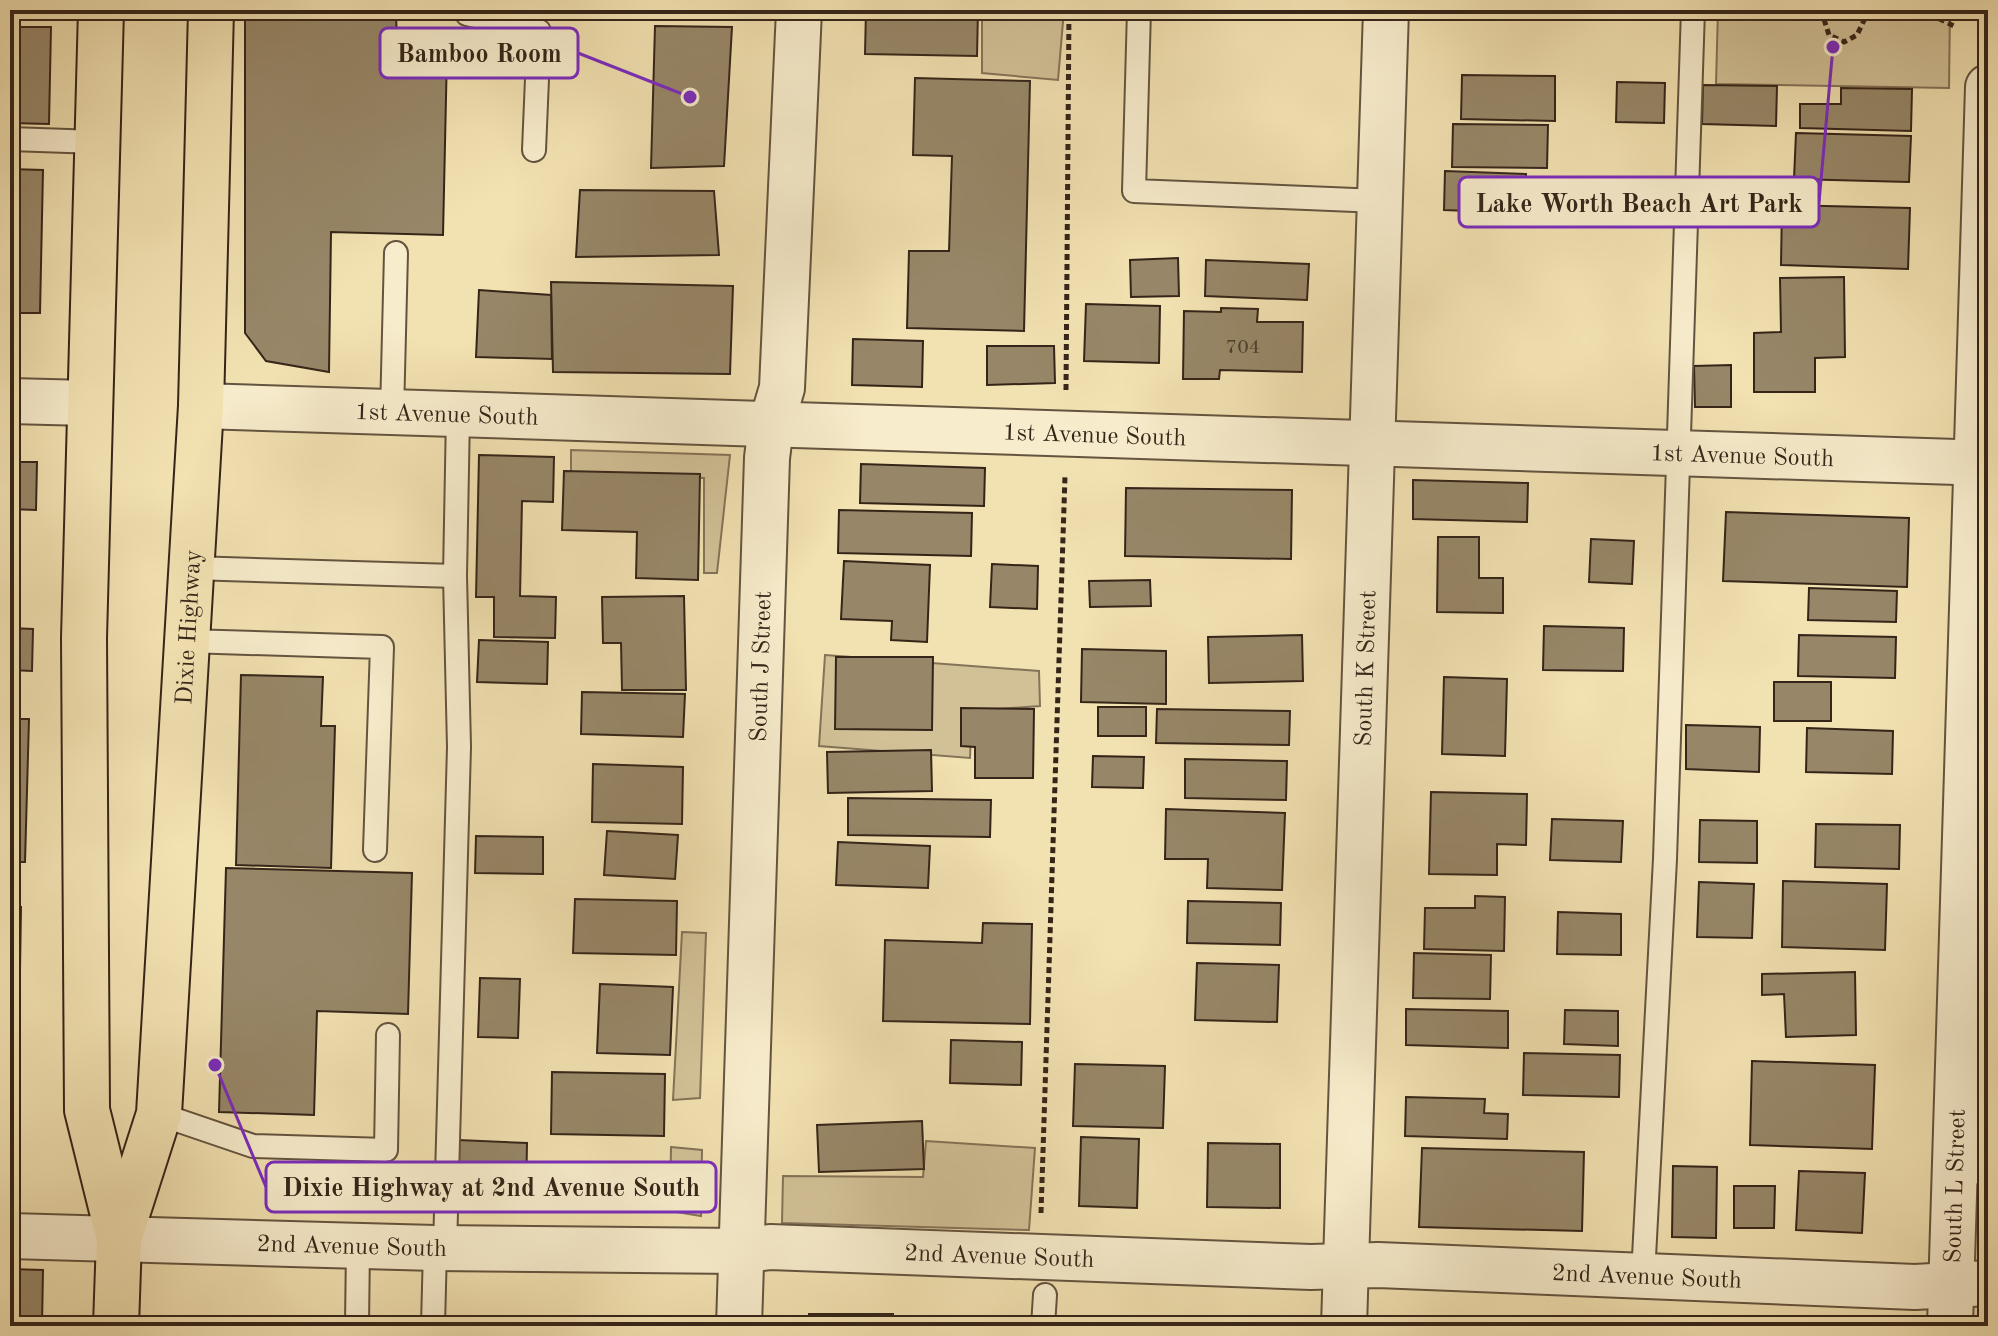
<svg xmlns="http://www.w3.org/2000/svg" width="1998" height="1336" font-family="'Old Standard TT',serif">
<rect width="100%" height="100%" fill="#f2e1b1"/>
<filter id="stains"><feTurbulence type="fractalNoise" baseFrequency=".0025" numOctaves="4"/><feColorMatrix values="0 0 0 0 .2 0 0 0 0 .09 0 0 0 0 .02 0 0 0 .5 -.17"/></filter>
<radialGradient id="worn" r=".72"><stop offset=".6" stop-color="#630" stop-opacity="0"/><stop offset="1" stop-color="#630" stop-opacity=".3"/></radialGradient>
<g fill="#d2c197" stroke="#847358" stroke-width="2">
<path d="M982,10H1064L1058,80L982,73Z"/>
<path d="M1718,10H1950L1949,88L1716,84Z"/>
<path d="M571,450L730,455L717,573H704V478L571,473Z"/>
<path d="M825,655L1039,671L1040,706L972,711L970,758L819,746Z"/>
<path d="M682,932L706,933L700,1098L673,1100Z"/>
<path d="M926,1141L1035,1148L1029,1230L782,1223L783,1176L923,1177Z"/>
<path d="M671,1147L702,1150L701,1216L670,1211Z"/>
</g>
<g fill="#978768" stroke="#352519" stroke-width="2">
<path d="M245,10H396L397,49L447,52L443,235L331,232L329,372L266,361L245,333Z"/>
<path d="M866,10H978L977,56L865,54Z"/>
<path d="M655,26L732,27L724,166L651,168Z"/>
<path d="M10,27H51L49,124L10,123Z"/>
<path d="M1462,75L1555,76V121L1461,119Z"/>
<path d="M915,78L1030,81L1024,331L907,328L909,251H949L952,156L913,155Z"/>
<path d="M1617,82L1665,83L1664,123L1616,122Z"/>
<path d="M1703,85L1777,86L1776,126L1702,124Z"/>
<path d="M1841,88L1912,89L1911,131L1800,128V104H1841Z"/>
<path d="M1453,124L1548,125L1547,168L1452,167Z"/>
<path d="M1796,133L1911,136L1909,182L1794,179Z"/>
<path d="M10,169L43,170L40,313H10Z"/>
<path d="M1445,171L1526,174L1524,213L1444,210Z"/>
<path d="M580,190L714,191L719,255L576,257Z"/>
<path d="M1782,205L1910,208L1908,269L1781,265Z"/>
<path d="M1178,258L1179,296L1131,297L1130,260Z"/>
<path d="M1206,260L1309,264L1307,300L1205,296Z"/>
<path d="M1844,277L1845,357L1815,358V392H1754V333L1781,332L1780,278Z"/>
<path d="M551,282L733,286L730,374L553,372Z"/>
<path d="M479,290L551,295L552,359L476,357Z"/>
<path d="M1086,304L1160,306L1159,363L1084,361Z"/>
<path d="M1221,308L1258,309L1257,322H1303L1302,372L1220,370L1219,379H1183L1184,311L1221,312Z"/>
<path d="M853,339L923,341L922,387L852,385Z"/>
<path d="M987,346H1054L1055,383L987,385Z"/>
<path d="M1731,365V407H1695L1694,366Z"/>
<path d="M479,455L554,457L553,502L522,501L520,596L556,597L555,638L494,637V597H476Z"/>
<path d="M10,462H37L36,510L10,509Z"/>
<path d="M861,464L985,468L984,506L860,503Z"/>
<path d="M564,471L700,474L698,580L636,578L637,532L562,530Z"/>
<path d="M1413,480L1528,483L1527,522L1413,519Z"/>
<path d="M1126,488L1292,490L1291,559L1125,556Z"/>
<path d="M839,510L972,513L971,556L838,553Z"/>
<path d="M1726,512L1909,518L1907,587L1723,581Z"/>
<path d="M1438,537H1479V578H1503V613L1437,612Z"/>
<path d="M1591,539L1634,541L1632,584L1589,582Z"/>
<path d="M844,561L930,565L927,642L891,640L892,621L841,619Z"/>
<path d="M992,564L1038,566L1037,609L990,607Z"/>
<path d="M1150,580L1151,606L1090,607L1089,581Z"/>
<path d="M1809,588L1897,591L1896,622L1808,620Z"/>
<path d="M684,596L686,690H622L621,643H603L602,597Z"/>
<path d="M1544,626L1624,628L1623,671L1543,670Z"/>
<path d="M10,628L33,629L32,671L10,670Z"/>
<path d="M1302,635L1303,681L1209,683L1208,637Z"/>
<path d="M1799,635L1896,637L1895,678L1798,676Z"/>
<path d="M479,640L548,642L547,684L477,682Z"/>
<path d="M1082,649L1166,651V704L1081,702Z"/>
<path d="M836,657H933L932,730L835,729Z"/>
<path d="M241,675L323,677L321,726H335L331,868L236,865Z"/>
<path d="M1444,677L1507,679L1505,756L1442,754Z"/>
<rect x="1774" y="682" width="57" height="39"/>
<path d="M582,692L685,694L683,737L581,734Z"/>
<rect x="1098" y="707" width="48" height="29"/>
<path d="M961,708L1034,709L1033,778H975V747L961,746Z"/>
<path d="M1157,709L1290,711L1289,745L1156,743Z"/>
<path d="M10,719H29L25,862H10Z"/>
<path d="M1686,725L1760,727L1759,772L1686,769Z"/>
<path d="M1807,728L1893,731L1892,774L1806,772Z"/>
<path d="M931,750L932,791L828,793L827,752Z"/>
<path d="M1093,756L1144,757L1143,788L1092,787Z"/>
<path d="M1185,759L1287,761L1286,800L1185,798Z"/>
<path d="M593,764L683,767L682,824L592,822Z"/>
<path d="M1431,792L1527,794L1526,845L1497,844V875L1429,874Z"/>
<path d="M848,798L991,800L990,837L848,835Z"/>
<path d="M1166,809L1285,813L1282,890L1207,888L1208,859H1165Z"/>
<path d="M1552,819L1623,821L1621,862L1550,860Z"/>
<path d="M1700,820L1757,821V863L1699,862Z"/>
<path d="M1816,824L1900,825L1899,869L1815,867Z"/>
<path d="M607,831L678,835L675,879L604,875Z"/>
<path d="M476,836L543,837V874L475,873Z"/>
<path d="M838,842L930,846L928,888L836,885Z"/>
<path d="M226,868L412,873L408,1014L317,1011L314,1115L219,1112Z"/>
<path d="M1783,881L1887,884L1885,950L1782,947Z"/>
<path d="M1699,882L1754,884L1752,938L1697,937Z"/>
<path d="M1475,896L1505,897L1504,951L1424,949L1425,908H1475Z"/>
<path d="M575,899L677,901L676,955L573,953Z"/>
<path d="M1188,901L1281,903L1280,945L1187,943Z"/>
<path d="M10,907H21L18,1096H10Z"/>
<path d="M1558,912L1621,914V955L1557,954Z"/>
<path d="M983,923L1032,924L1030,1024L883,1021L885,940L982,943Z"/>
<path d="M1414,953L1491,955L1490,999L1413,998Z"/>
<path d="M1197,963L1279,965L1277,1022L1195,1020Z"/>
<path d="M1855,972L1856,1035L1786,1037L1784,994L1762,995V974Z"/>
<path d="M480,978L520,979L518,1038L478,1037Z"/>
<path d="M600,984L673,987L670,1055L597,1053Z"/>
<path d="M1406,1009L1508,1011V1048L1406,1045Z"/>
<path d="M1565,1010L1618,1011V1046L1564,1044Z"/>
<path d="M951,1040L1022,1042L1021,1085L950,1083Z"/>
<path d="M1524,1053L1620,1055L1619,1097L1523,1095Z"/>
<path d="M1752,1061L1875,1065L1872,1149L1750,1145Z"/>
<path d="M1075,1064L1165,1066L1163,1128L1073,1126Z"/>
<path d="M552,1072L665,1074L664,1136L551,1134Z"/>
<path d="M1406,1097L1485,1099L1484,1113L1508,1114L1507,1139L1405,1136Z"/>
<path d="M922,1121L924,1169L819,1172L817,1125Z"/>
<path d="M1081,1137L1139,1139L1137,1208L1079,1206Z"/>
<path d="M458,1140L527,1143L526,1199L456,1197Z"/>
<path d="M1208,1143L1280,1144V1208L1207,1207Z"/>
<path d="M1422,1148L1584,1152L1582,1231L1419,1227Z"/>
<path d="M1673,1166L1717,1167L1716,1238L1672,1237Z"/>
<path d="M1799,1171L1865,1173L1862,1233L1796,1230Z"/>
<path d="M1734,1186H1775L1774,1228H1734Z"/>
<path d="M10,1269L43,1270L42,1326H10Z"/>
<rect x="809" y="1314" width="84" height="12"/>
<path d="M927,1316L1011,1317V1326H927Z"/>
<path d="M1068,1320L1149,1322V1326H1068Z"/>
<path d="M1570,1321L1616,1323V1326H1570Z"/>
</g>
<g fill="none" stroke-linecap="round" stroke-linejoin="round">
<g stroke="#64543f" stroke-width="26">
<g id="service">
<path d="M469,10L467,14L539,31L534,150"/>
<path d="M1139,10L1134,191L1379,201"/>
<path d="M10,139L97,142"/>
<path d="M392,413L396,253"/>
<path d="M192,568L455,576L458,415"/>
<path d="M187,641L382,647L375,850"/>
<path d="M1958,1063L1988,1064"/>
<path d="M159,1114L253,1146L386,1150L388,1035"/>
<path d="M1954,1171L1988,1173"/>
<path d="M445,1248L459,747L455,576"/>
<path d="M1643,1276L1665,859L1693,10"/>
<path d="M357,1326L358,1246"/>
<path d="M433,1326L435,1248"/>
<path d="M1043,1326L1045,1295"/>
</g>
</g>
<g stroke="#64543f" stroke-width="48">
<g id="minor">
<path d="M10,401L88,403"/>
<path id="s1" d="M201,406L1988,463"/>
<path id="s2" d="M10,1236L435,1248L739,1251L770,1247L1311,1267L1378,1265L1915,1287L1988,1283"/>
<path id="s3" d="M739,1326L767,458L771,425L782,388L799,10"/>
<path id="s4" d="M1344,1326L1386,10"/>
<path id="s5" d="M1950,1326L1988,87"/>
</g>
</g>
<g stroke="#352519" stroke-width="48">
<g id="primary">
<path d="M101,10L84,638L87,1110L119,1239"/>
<path id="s6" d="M116,1326L119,1239L159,1114L201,406L211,10"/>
</g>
</g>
<g stroke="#352519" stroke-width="5" stroke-dasharray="6 4" stroke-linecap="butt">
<path d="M1821,10L1829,35L1844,42L1857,35L1868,12L1872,10"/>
<path d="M1921,10L1956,27"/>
<path d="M1066,390L1069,10"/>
<path d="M1041,1213L1065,476"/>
</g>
<use href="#service" stroke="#f7eccc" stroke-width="22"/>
<use href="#minor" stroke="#f7eccc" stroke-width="44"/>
<use href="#primary" stroke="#f2e1b1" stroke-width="44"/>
</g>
<g text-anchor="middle" stroke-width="6" stroke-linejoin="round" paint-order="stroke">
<g font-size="20" fill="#4e3e2d">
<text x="1243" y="353">704</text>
</g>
<g font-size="24" fill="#352519" stroke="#f7eccc">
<text dy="8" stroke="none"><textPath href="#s1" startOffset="246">1st Avenue South</textPath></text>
<text dy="8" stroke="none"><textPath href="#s1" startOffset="894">1st Avenue South</textPath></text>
<text dy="8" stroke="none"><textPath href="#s1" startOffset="1542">1st Avenue South</textPath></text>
<text dy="8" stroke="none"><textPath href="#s6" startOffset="706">Dixie Highway</textPath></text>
<text dy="8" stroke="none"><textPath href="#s3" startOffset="660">South J Street</textPath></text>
<text dy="8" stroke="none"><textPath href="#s4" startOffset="658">South K Street</textPath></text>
<text dy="8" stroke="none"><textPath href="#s5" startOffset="140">South L Street</textPath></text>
<text dy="8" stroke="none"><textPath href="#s2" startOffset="342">2nd Avenue South</textPath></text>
<text dy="8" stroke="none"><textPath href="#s2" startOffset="990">2nd Avenue South</textPath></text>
<text dy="8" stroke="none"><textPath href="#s2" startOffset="1638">2nd Avenue South</textPath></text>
</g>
</g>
<path fill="none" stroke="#7b2cbf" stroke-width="3" d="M690 97L578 53M1833 47L1819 202M215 1065L266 1187"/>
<g fill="#7b2cbf" stroke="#f7eccc" stroke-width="3">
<circle cx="690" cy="97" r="8"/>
<circle cx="1833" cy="47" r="8"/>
<circle cx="215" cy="1065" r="8"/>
</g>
<g fill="#f7eccc" stroke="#7b2cbf" stroke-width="3">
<rect x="380" y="28" width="198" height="50" rx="8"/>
<rect x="1459" y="177" width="360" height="50" rx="8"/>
<rect x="266" y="1162" width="450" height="50" rx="8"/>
</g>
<g font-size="26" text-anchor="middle" font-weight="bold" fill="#352519">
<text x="479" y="62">Bamboo Room</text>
<text x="1639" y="212">Lake Worth Beach Art Park</text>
<text x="491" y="1196">Dixie Highway at 2nd Avenue South</text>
</g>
<rect width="1998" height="1336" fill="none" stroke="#f2e1b1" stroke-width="40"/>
<rect x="12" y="12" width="1974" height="1312" fill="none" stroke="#352519" stroke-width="4"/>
<rect x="20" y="20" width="1958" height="1296" fill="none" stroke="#352519" stroke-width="2"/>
<rect width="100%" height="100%" filter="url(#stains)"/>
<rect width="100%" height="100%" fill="url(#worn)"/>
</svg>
